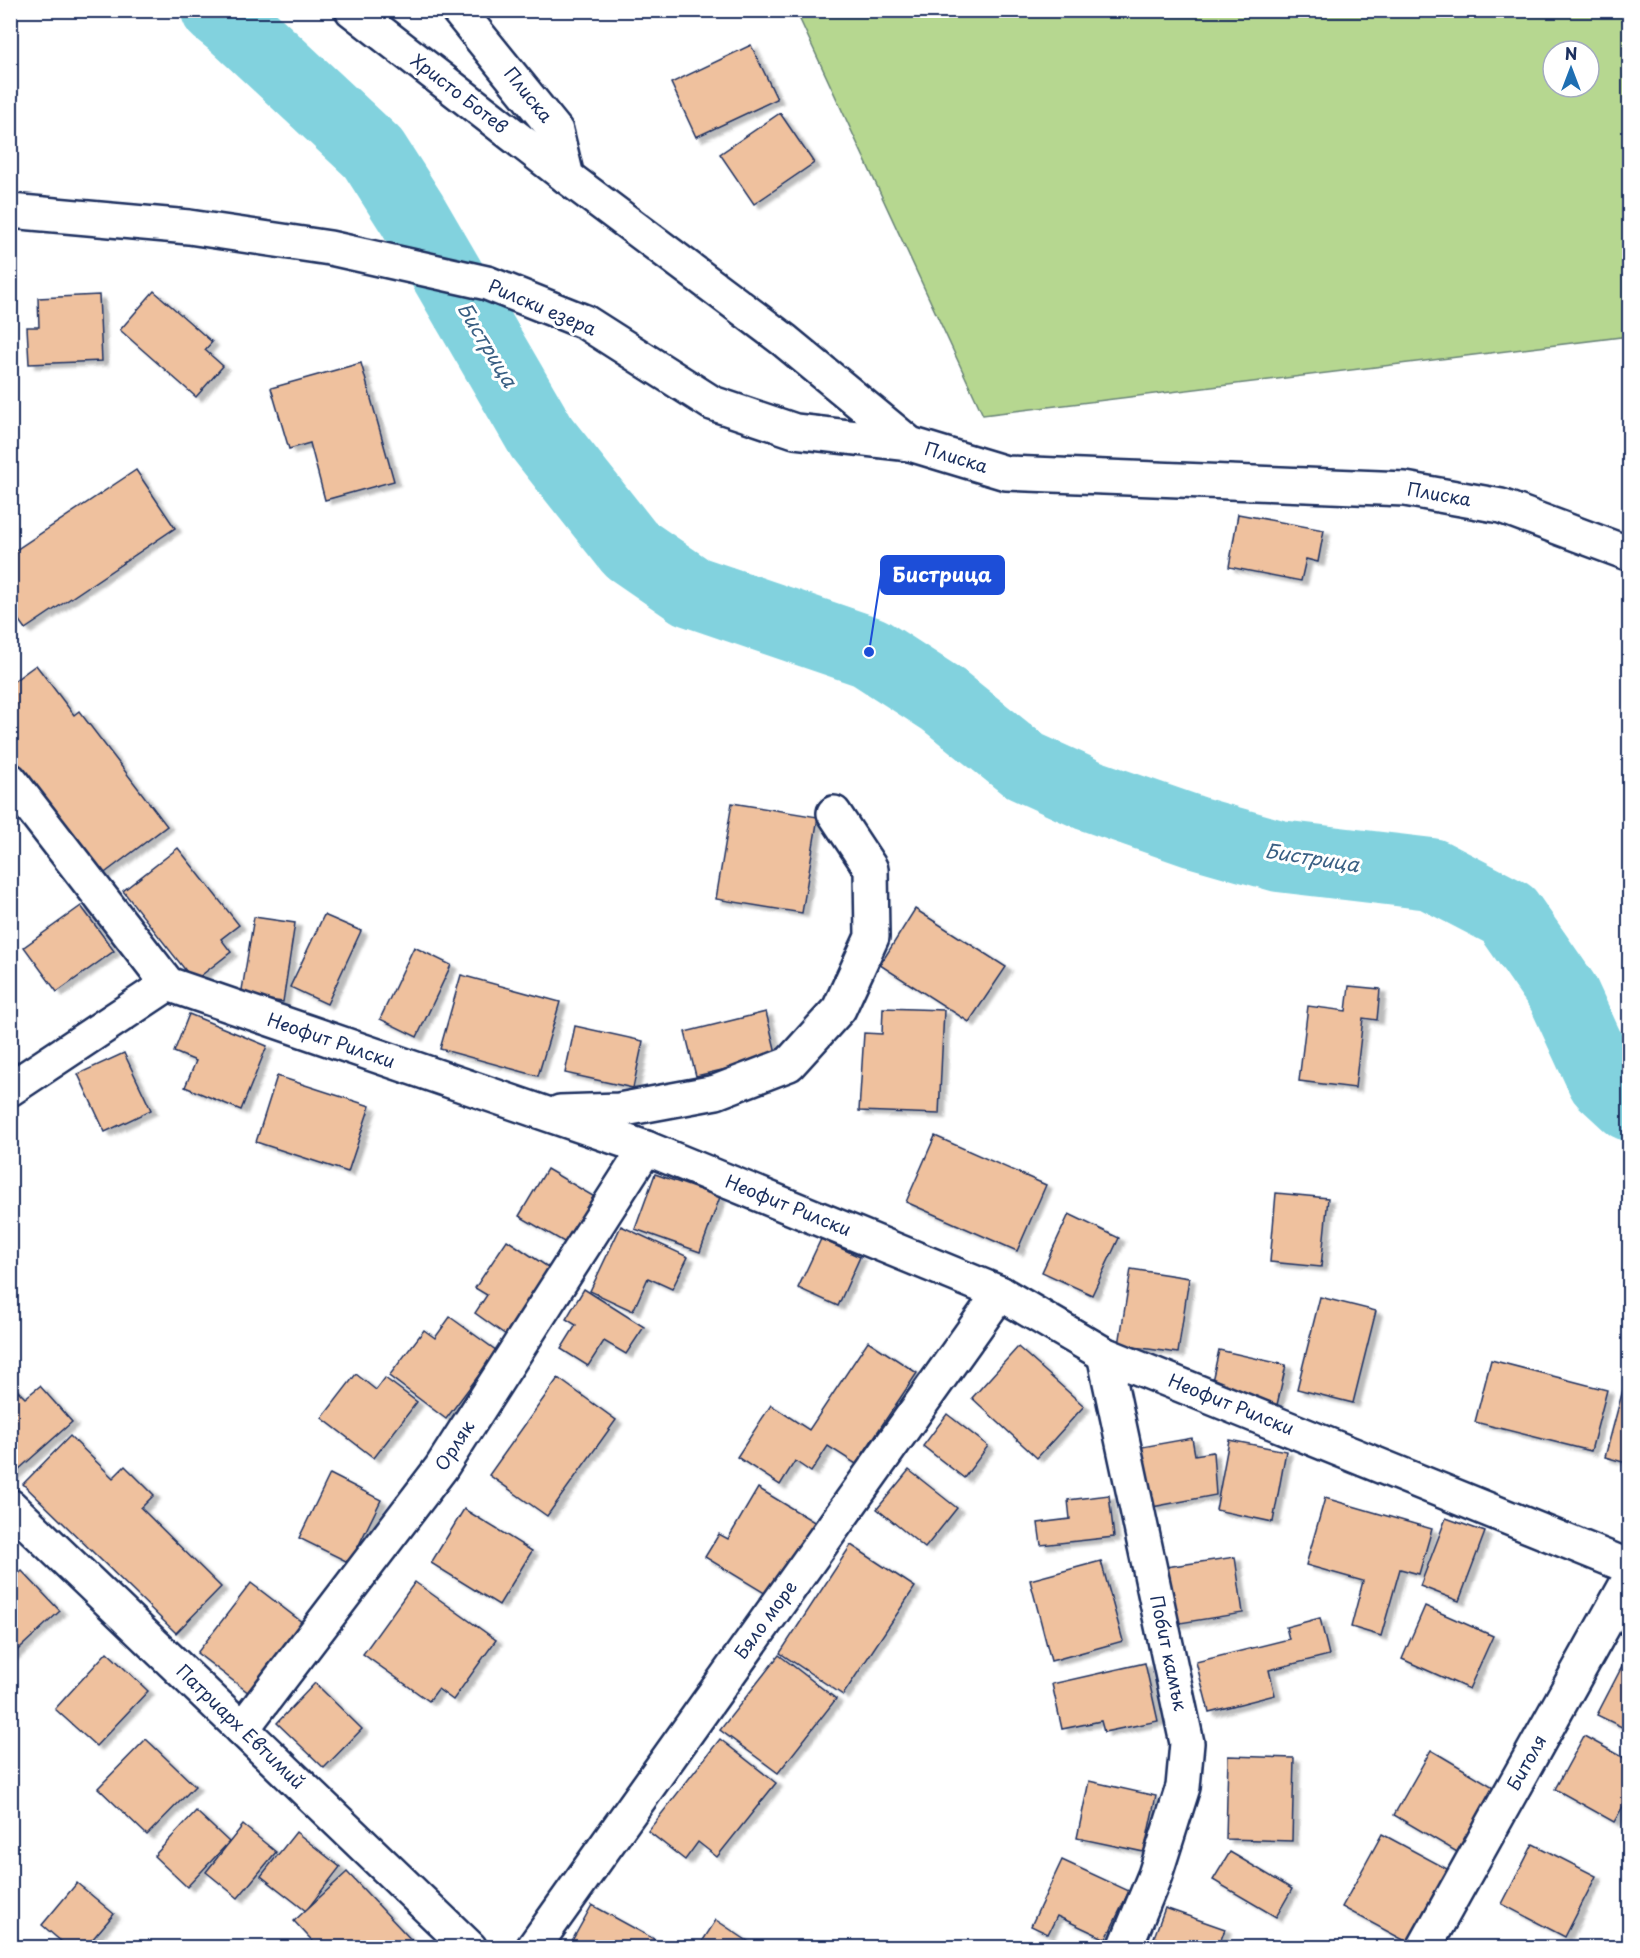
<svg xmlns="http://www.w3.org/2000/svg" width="1640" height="1958" font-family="'Playpen Sans',sans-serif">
<defs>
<filter id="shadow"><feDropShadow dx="6" dy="4" stdDeviation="1.5" flood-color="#0004"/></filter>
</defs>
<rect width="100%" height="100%" fill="#fff"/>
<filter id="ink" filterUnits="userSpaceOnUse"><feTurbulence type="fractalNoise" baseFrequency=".0167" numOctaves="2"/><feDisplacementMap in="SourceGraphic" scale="12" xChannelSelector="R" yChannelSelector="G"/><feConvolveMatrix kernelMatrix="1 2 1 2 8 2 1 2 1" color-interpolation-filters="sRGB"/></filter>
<g filter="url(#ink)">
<path fill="#b6d790" stroke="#688377" stroke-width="1.5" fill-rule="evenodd" d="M796,11H1629V336L983,415ZM1553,51H1589V87H1553Z"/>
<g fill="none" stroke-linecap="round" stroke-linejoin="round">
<path stroke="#82d2de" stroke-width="72" d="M217,10L237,26L373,153L412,214L542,438L630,549L691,591L869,652L943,700L1025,766L1089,795L1195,832L1279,856L1431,874L1508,914L1563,993L1603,1080L1630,1105"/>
</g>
<g fill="#efc19e" stroke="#1b2f5e" stroke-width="1.5" filter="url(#shadow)">
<path d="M751,45L777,99L696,137L671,83Z"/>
<path d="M780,113L814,163L754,204L720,154Z"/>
<path d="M154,291L212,342L205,350L223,366L196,397L120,330Z"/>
<path d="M99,295L102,361L29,364L27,327H39L38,298Z"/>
<path d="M361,363L394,481L325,500L310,443L289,449L271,388Z"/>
<path d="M136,470L175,528L25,629L10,608V554Z"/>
<path d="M1238,514L1324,530L1318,562L1306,559L1301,581L1229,567Z"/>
<path d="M36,665L74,715L79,711L167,826L102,875L10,755V684Z"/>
<path d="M732,803L818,817L802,913L716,899Z"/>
<path d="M178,848L239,925L221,939L231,952L194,981L123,891Z"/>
<path d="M81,906L114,951L57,992L24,947Z"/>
<path d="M915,909L1006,967L969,1022L880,965Z"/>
<path d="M324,915L361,931L327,1004L290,987Z"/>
<path d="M254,917L295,923L283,1002L241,996Z"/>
<path d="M414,947L451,965L417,1037L380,1019Z"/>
<path d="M461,975L560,1002L538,1076L440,1049Z"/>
<path d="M1349,986L1380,989L1377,1020L1363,1018L1355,1088L1299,1081L1308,1006L1346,1011Z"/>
<path d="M883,1008L944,1010L939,1114L859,1111L864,1033L882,1034Z"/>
<path d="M766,1012L777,1057L696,1076L685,1032Z"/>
<path d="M189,1014L267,1046L241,1110L185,1087L196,1061L174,1052Z"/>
<path d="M575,1026L643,1041L633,1088L565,1073Z"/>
<path d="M124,1053L151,1110L105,1132L78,1074Z"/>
<path d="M277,1076L370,1106L348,1172L256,1142Z"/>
<path d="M935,1136L1046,1185L1017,1251L906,1202Z"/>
<path d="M547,1169L598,1199L571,1246L519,1216Z"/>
<path d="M655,1174L720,1197L700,1252L635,1229Z"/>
<path d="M1276,1193L1328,1198L1321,1267L1270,1262Z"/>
<path d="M1069,1214L1119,1238L1092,1295L1042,1272Z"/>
<path d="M621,1226L688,1257L672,1289L648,1278L633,1311L590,1291Z"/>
<path d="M821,1239L860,1257L838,1306L798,1288Z"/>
<path d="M507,1240L551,1269L506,1335L475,1313L487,1295L475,1288Z"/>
<path d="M1131,1269L1189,1278L1178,1353L1119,1345Z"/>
<path d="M584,1289L644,1327L626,1354L604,1341L588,1366L561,1349L576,1325L566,1319Z"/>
<path d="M1320,1297L1376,1311L1353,1403L1297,1389Z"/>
<path d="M450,1317L497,1351L446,1419L389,1376L424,1330L435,1338Z"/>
<path d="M868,1341L917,1373L856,1464L828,1446L811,1472L795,1461L780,1485L737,1457L771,1405L809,1430Z"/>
<path d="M1018,1347L1084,1406L1037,1458L972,1398Z"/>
<path d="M1219,1350L1286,1365L1277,1405L1210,1390Z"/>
<path d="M1491,1360L1607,1390L1591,1451L1475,1422Z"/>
<path d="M356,1374L376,1390L385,1378L417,1402L374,1458L322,1418Z"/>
<path d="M558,1378L616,1420L547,1516L489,1475Z"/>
<path d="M10,1383L25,1398L40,1386L72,1422L10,1477Z"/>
<path d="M1624,1386L1630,1388V1464L1605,1457Z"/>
<path d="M947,1414L988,1446L964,1478L923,1446Z"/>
<path d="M70,1436L113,1478L125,1466L154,1495L141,1508L221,1587L176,1633L23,1484Z"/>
<path d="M1192,1438L1195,1455L1213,1452L1216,1495L1152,1507L1142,1447Z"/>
<path d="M1229,1440L1286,1451L1273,1522L1216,1510Z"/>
<path d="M909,1470L957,1508L925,1548L877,1509Z"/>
<path d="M330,1474L381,1500L350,1563L299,1538Z"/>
<path d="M758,1488L821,1526L776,1600L705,1557L719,1534L728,1539Z"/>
<path d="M1109,1495L1114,1537L1041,1545L1038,1523L1070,1519L1068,1500Z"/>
<path d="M1325,1498L1432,1529L1419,1574L1400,1569L1381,1636L1351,1627L1363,1581L1306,1565Z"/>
<path d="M464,1509L532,1551L499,1605L431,1563Z"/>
<path d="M1446,1518L1485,1532L1459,1601L1420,1586Z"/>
<path d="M851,1545L915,1587L843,1695L780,1653Z"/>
<path d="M1235,1557L1243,1613L1174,1624L1166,1567Z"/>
<path d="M1101,1561L1123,1641L1051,1661L1030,1580Z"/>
<path d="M22,1571L60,1611L10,1657V1581Z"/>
<path d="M415,1582L496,1640L453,1700L438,1689L429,1701L363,1654Z"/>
<path d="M251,1583L303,1623L249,1693L197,1653Z"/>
<path d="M1425,1606L1493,1636L1469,1689L1402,1659Z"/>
<path d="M1320,1618L1329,1655L1269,1670L1275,1695L1209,1712L1196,1662L1289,1639L1286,1627Z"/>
<path d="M1630,1651V1731L1597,1715Z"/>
<path d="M107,1652L148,1691L96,1746L55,1709Z"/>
<path d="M779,1655L836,1699L778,1773L720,1730Z"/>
<path d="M1145,1663L1158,1721L1104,1732L1101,1721L1062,1729L1052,1684Z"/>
<path d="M315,1683L362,1729L324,1768L277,1723Z"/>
<path d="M1584,1736L1630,1761V1794L1614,1822L1555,1789Z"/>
<path d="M146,1739L195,1786L147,1835L98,1788Z"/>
<path d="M720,1739L776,1783L717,1857L698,1842L685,1860L648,1831Z"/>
<path d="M1431,1750L1495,1788L1457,1852L1394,1815Z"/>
<path d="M1228,1756L1294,1758L1292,1841L1226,1839Z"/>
<path d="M1089,1781L1156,1796L1144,1852L1077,1838Z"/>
<path d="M196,1811L229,1842L187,1887L154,1856Z"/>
<path d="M243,1825L276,1852L238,1898L206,1872Z"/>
<path d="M296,1832L340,1867L306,1911L261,1876Z"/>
<path d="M1382,1834L1449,1870L1409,1943L1342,1907Z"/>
<path d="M1533,1844L1596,1876L1565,1937L1502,1904Z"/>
<path d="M1230,1852L1292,1889L1276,1917L1213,1880Z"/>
<path d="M1062,1860L1129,1891L1106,1939L1057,1916L1048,1934L1031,1926Z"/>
<path d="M347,1872L419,1948H319L294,1921Z"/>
<path d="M77,1883L114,1914L85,1948H69L42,1925Z"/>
<path d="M592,1905L654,1939L649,1948H568Z"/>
<path d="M1165,1908L1225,1929L1218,1948H1174L1175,1945L1154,1937Z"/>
<path d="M716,1920L758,1948H698Z"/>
<path d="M946,1942L959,1948H944Z"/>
<path d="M995,1942L1008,1948H992Z"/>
</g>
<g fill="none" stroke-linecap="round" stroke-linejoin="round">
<g stroke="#1b2f5e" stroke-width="38">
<g id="minor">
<path d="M352,10L567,177"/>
<path d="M458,10L556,131L567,177L784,340L910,444L1006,473L1405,489L1501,506L1630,554"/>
<path d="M10,211L189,227L330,248L487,283L585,322L712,403L795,431L910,444"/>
<path d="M10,780L168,984L646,1148L1000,1293L1104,1354L1630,1567"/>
<path d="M10,1089L168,984"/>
<path d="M560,1112L619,1110L716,1092L789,1064L839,1009L872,937L871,869L834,813"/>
<path d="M1104,1354L1187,1743L1183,1787L1155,1875L1125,1948"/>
<path d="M10,1506L470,1948"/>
<path d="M242,1729L441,1468L646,1148"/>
<path d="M533,1948L1000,1293"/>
<path d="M1424,1948L1630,1578"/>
</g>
</g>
<use href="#minor" stroke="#fff" stroke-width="33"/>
</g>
</g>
<g text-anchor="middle" stroke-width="6" stroke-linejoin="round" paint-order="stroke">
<g font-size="18" fill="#1b2f5e" stroke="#fff">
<text transform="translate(459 94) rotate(38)" y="6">Христо Ботев</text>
<text transform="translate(528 95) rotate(51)" y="6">Плиска</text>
<text transform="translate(542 308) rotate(23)" y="6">Рилски езера</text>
<text transform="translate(956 458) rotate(17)" y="6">Плиска</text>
<text transform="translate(1439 495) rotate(10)" y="6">Плиска</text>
<text transform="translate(331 1041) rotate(19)" y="6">Неофит Рилски</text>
<text transform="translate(788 1206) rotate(22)" y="6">Неофит Рилски</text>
<text transform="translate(1231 1405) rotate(22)" y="6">Неофит Рилски</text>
<text transform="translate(455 1446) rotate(-57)" y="6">Орляк</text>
<text transform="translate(766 1620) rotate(-54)" y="6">Бяло море</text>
<text transform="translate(1168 1653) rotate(78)" y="6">Побит камък</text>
<text transform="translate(240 1727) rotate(44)" y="6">Патриарх Евтимий</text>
<text transform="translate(1527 1763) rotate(-61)" y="6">Битоля</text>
</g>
<g font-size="20" font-style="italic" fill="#3a6084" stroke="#fff">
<text transform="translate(487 345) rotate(59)" y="7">Бистрица</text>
<text transform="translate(1312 858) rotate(9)" y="7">Бистрица</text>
</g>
</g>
<path fill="none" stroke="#1d4ed8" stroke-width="2" d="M869 652L881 575"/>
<circle fill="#1d4ed8" stroke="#fff" stroke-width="2" cx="869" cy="652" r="6"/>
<rect fill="#1d4ed8" stroke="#1d4ed8" stroke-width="2" x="881" y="556" width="123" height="38" rx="6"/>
<g font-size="20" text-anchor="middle" font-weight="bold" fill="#fff">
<text x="942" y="582">Бистрица</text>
</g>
<rect width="1640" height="1958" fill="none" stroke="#fff" stroke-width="36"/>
<rect x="18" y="18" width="1604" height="1922" fill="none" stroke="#1b2f5e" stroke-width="2" filter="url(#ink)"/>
<g transform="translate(1571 69)"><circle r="28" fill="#ffffff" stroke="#a4acbf" stroke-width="1.5"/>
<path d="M0-4.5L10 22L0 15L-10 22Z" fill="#1f6fb2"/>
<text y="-9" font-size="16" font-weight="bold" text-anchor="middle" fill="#1b2f5e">N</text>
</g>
</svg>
